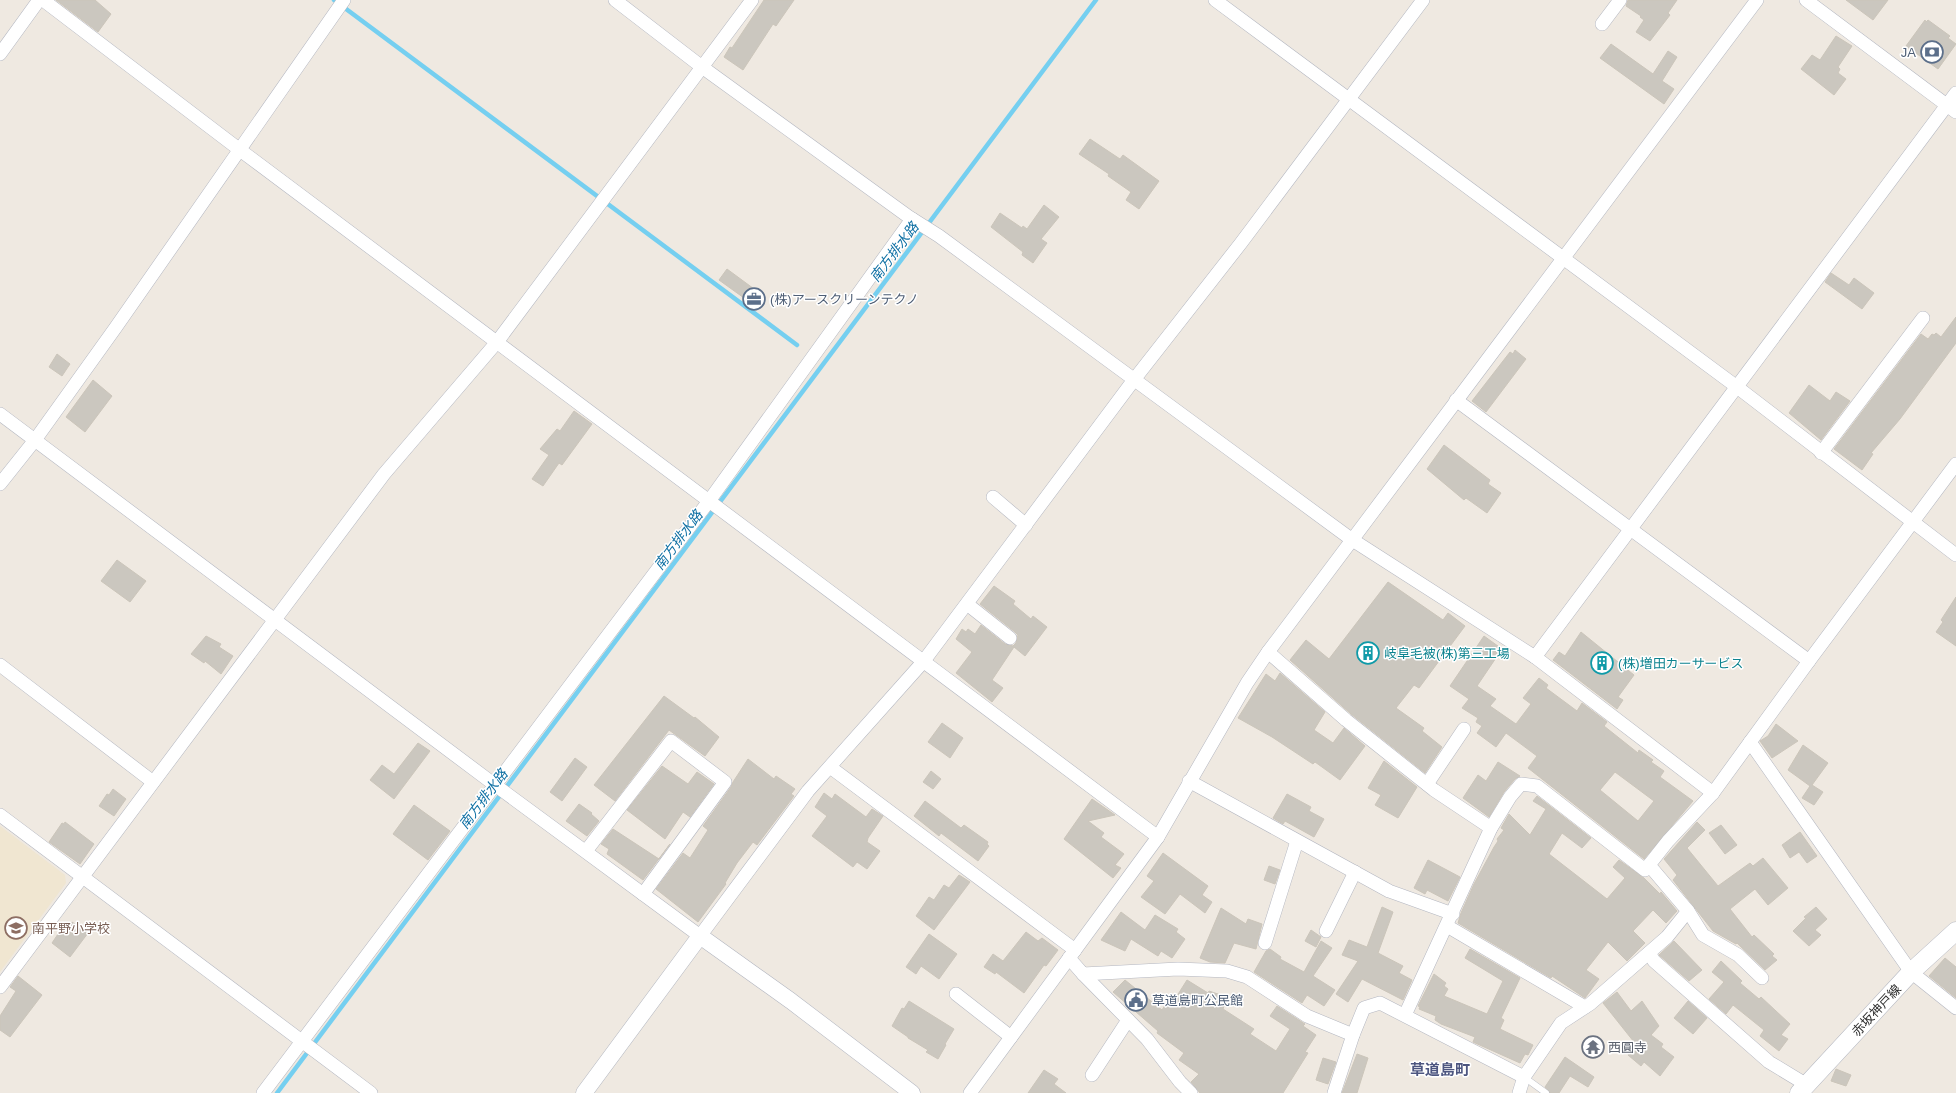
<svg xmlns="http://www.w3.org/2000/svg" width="1956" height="1093" font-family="Helvetica,'Noto Sans JP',sans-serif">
<rect width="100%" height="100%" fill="#efe9e1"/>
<path fill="#f0e6d1" d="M0,826L65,875L66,883L0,972Z"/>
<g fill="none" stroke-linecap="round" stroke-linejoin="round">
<g stroke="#75cff0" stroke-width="4.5">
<path d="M334,0L797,345"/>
<path d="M277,1093L1096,0"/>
</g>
</g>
<g fill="#cbc7bf" stroke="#cbc5ba" fill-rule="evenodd">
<path d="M56,0H95L111,14L98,32Z"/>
<path d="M764,0H794L776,26L773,24L743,70L724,57L730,47L732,48Z"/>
<path d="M1628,0H1677L1668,13L1670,15L1650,41L1636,32L1644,20L1640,17L1641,16L1626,6Z"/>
<path d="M1846,0H1888L1873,20Z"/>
<path d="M1925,20L1926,22L1928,20L1950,36L1948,38L1956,44L1938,69L1906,46Z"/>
<path d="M1836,36L1852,46L1838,67L1840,69L1838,73L1846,79L1834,95L1801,69L1812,55L1820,60Z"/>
<path d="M1611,44L1653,74L1668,51L1677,57L1662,81L1674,89L1664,104L1600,58Z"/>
<path d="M1090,139L1120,159L1123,155L1159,181L1139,209L1126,200L1131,192L1108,176L1109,174L1079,154Z"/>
<path d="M1044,205L1059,217L1041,239L1047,243L1033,263L1022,255L1023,252L991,227L1000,213L1022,228L1023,226L1027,229Z"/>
<path d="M727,269L765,297L758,308L719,280Z"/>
<path d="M1831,273L1849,285L1854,278L1874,293L1862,309L1825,282Z"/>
<path d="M1956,317V343L1900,419L1871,453L1873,454L1862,470L1834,449L1921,334L1928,339L1932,334L1934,335L1936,333L1941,337Z"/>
<path d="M1515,350L1526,359L1486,412L1472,401L1510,352L1513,354Z"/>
<path d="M57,354L70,364L62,376L49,367Z"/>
<path d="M93,380L112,396L85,432L66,417Z"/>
<path d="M1809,385L1830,401L1836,392L1850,401L1821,440L1789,413Z"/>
<path d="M574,411L592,424L562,465L559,463L543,486L532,479L549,455L540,449L557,429L560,431Z"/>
<path d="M1444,445L1490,480L1488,484L1501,493L1487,513L1466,498L1464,500L1427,469Z"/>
<path d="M117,560L146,581L130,602L101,581Z"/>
<path d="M1388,582L1443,620L1448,613L1465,626L1419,688L1414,685L1396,708L1424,728L1422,731L1442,747L1425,773L1351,714L1290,660L1306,640L1329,659Z"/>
<path d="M994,586L1015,601L1013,604L1031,619L1033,616L1047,627L1025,656L1014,647L992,680L1003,688L992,702L956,673L972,652L956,639L962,629L966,632L968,629L975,634L981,625L1005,644L1013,646L1016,643L1018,635L1015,632L980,604Z"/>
<path d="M1956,597V646L1936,632L1943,622L1941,620Z"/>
<path d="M1581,632L1634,675L1618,697L1623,700L1617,709L1553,660L1559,652L1565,656Z"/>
<path d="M206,636L221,644L219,647L233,656L221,674L205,661L204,663L191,654Z"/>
<path d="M1484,636L1502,649L1477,686L1496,699L1490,706L1516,724L1531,704L1523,698L1539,678L1548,685L1546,688L1577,711L1582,703L1607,722L1604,726L1638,753L1639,750L1653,760L1651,762L1664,771L1660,777L1693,801L1644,859L1528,768L1537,756L1506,733L1496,747L1477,733L1482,726L1476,722L1478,718L1462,708L1469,699L1450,686ZM1615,772L1654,801L1638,821L1600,790Z"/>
<path d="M1280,673L1325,712L1314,730L1333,743L1344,728L1365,746L1340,780L1315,762L1313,764L1272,737L1238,718L1266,674L1275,681Z"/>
<path d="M664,696L694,718L695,717L719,737L705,756L669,730L615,801L594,785Z"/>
<path d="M942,723L963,738L950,758L928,742Z"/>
<path d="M1776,724L1798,741L1772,758L1760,741L1768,736Z"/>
<path d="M418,743L430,751L394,799L370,780L382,765L394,774Z"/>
<path d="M1803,745L1828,763L1812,785L1823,792L1814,805L1802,798L1810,786L1788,770Z"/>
<path d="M575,758L587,767L562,801L550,792Z"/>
<path d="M748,759L774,779L776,776L795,789L791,794L794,796L757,845L753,842L737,863L725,883L726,884L698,922L656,889L683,853L690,858L708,830L703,826L731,787L733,782Z"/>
<path d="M1384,761L1417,787L1398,818L1375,805L1381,795L1368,788Z"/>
<path d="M1498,762L1520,776L1515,779L1504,792L1489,817L1463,798L1478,775L1486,781Z"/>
<path d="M662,766L688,784L697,772L714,784L690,817L683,812L665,839L627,810Z"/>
<path d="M931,771L941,779L933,789L923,782Z"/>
<path d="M113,789L126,799L114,816L99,806L107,794L109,795Z"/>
<path d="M824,793L832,799L835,794L866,817L872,809L883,816L868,838L867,842L880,851L867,869L857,862L853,867L812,836L827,816L815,807Z"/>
<path d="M1287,794L1311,807L1309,811L1324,819L1314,837L1285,821L1283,824L1273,818Z"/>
<path d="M1537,796L1591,838L1582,848L1562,833L1549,854L1607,899L1625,878L1613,867L1619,860L1644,878L1660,894L1661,892L1677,911L1666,923L1653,910L1633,931L1645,943L1627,961L1608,942L1586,970L1599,979L1585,998L1552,976L1551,978L1458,923L1461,913L1474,884L1494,847L1498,841L1497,839L1504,830L1501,828L1509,814L1530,835L1546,809L1533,801Z"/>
<path d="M1092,799L1115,815L1088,821L1104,833L1101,837L1124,854L1115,865L1121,868L1113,878L1064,839Z"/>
<path d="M925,801L961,828L964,825L988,842L987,844L989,846L978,861L941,833L939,836L914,816Z"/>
<path d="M579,804L592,813L591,814L599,821L587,836L566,821Z"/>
<path d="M414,805L450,831L428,860L393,834Z"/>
<path d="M65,822L94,844L80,864L49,842L62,823L64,824Z"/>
<path d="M1697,822L1705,830L1687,848L1718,886L1750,863L1753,866L1763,858L1788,888L1768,905L1755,889L1730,909L1752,937L1754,935L1774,954L1772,956L1777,960L1765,970L1737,943L1736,944L1713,931L1673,880L1677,875L1664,859Z"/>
<path d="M1721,825L1737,845L1725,854L1709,833Z"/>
<path d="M613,829L659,859L670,844L643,880L607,854L609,849L601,844Z"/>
<path d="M1800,832L1817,856L1807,863L1799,852L1790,858L1782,845Z"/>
<path d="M1163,853L1208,886L1202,895L1212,902L1205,913L1180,894L1165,914L1141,897L1154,881L1147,876Z"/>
<path d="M1428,860L1460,877L1448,901L1427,890L1425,894L1414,888Z"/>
<path d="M1269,866L1280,870L1275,884L1264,880Z"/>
<path d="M959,875L970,882L934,930L916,916L929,897L934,900L944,885L949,888Z"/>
<path d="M1382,907L1393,912L1378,953L1403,966L1399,973L1412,980L1403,1000L1362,979L1348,1002L1336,994L1358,961L1342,955L1349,940L1367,947Z"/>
<path d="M1816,907L1827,919L1815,930L1821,935L1809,946L1793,931L1806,918L1804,917Z"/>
<path d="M1221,908L1246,924L1248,919L1262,924L1256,949L1234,943L1225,963L1210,962L1200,958Z"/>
<path d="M1121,912L1145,930L1155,915L1178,929L1176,932L1185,939L1172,958L1161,951L1158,956L1131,939L1125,951L1101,940Z"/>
<path d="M72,922L88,933L70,957L52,943L62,928L65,930Z"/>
<path d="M1311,930L1321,937L1316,947L1305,941Z"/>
<path d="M1026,932L1038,941L1042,938L1058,950L1046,966L1044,965L1024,993L996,972L995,974L984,967L993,954L1003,961Z"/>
<path d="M929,934L957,954L939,979L921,966L916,974L906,967Z"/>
<path d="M1321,941L1332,948L1313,976L1335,990L1324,1006L1307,995L1302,1003L1254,972L1266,951L1270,949L1281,957L1280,959L1304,972Z"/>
<path d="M1674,941L1702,970L1689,981L1659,955Z"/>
<path d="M1470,949L1520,978L1501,1018L1504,1020L1500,1029L1533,1045L1528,1055L1525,1054L1520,1063L1473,1042L1475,1037L1441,1024L1435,1020L1436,1016L1419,1009L1420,1007L1418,1006L1434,974L1446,983L1444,986L1448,989L1444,996L1487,1014L1503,981L1465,958Z"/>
<path d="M1945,958L1956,967V998L1929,976Z"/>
<path d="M1721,961L1742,981L1740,983L1759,999L1761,997L1790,1024L1781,1035L1788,1039L1779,1051L1760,1036L1764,1030L1733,1005L1726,1014L1709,999L1724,982L1712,972Z"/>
<path d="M18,976L42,995L10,1037L0,1030V1016L16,991L10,987Z"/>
<path d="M1125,980L1162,1010L1171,996L1175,999L1187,980L1208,993L1209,991L1227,997L1223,1009L1254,1029L1250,1034L1276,1051L1290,1029L1270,1016L1277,1006L1305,1024L1303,1026L1316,1035L1305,1052L1308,1053L1283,1093H1200L1191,1082L1199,1074L1179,1060L1184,1053L1157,1033L1158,1031L1113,992Z"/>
<path d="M1617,992L1631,1011L1642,1001L1659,1026L1651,1035L1663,1044L1661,1047L1674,1057L1660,1076L1644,1062L1641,1066L1628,1055L1635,1046L1632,1045L1634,1042L1603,1003Z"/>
<path d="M909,1001L954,1029L945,1044L946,1045L938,1059L926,1052L928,1050L908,1038V1037L892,1026L902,1008L904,1009Z"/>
<path d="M1688,1001L1707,1018L1693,1034L1674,1018Z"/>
<path d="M1357,1054L1368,1058L1357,1093H1342Z"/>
<path d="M1565,1057L1594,1077L1588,1087L1570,1076L1559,1093H1550L1545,1087Z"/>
<path d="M1323,1058L1336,1062L1328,1084L1316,1080Z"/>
<path d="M1836,1069L1851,1075L1846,1086L1831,1081Z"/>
<path d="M1044,1070L1058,1079L1054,1084L1066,1093H1028Z"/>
</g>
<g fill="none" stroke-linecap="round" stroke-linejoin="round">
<g stroke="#b4b7c1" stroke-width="7">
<path id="service" d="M1524,1077L1546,1093"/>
</g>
<g stroke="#b4b7c1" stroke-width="14">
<g id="minor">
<path d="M43,0L240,150L1158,837"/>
<path d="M615,0L702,67L909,217L939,236L1351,539L1535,657L1956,93"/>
<path d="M1215,0L1737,387L1956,555"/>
<path d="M1806,0L1956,112"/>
<path d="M1602,24L1620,0"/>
<path d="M0,54L39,0"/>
<path d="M1456,400L1809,661"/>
<path d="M0,414L495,785L700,936L808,791L923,662L1133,381L1241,243L1423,0"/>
<path d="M1821,453L1923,318"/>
<path d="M0,484L35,440L116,327L344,0"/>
<path d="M993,497L1026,525"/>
<path d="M967,604L1010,638"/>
<path d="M1268,652L1346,720L1434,790L1491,828"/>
<path d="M1535,657L1713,793"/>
<path d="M0,665L153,782"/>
<path d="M1750,742L1911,972L1956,1008"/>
<path d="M830,767L1075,950"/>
<path d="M1189,781L1389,891L1453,914"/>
<path d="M1427,784L1464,729"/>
<path d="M0,815L371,1093"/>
<path d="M586,851L671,741L725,782L643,894"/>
<path d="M1447,926L1585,1007"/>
<path d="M1326,931L1355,872"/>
<path d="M1265,943L1297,841"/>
<path d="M1649,953L1654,961L1769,1062L1807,1085"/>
<path d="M1069,958L1083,974L1178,969L1227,971L1247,977L1307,1016L1353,1035"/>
<path d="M1083,974L1147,1039L1180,1082L1191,1093"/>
<path d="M1762,978L1738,955L1703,935L1688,911L1649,865L1668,841L1713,793L1809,661L1956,464"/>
<path d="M0,987L384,474L497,342L752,0"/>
<path d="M956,994L1011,1037"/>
<path d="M1405,1015L1491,828L1510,797L1521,784L1537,786L1645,870L1649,865"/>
<path d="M1092,1075L1128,1020"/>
<path d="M263,1093L709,501L912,219"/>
<path d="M970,1093L1158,837L1247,683L1268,652L1757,0"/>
<path d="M1334,1093L1353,1035L1364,1008L1380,1003L1524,1077"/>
<path d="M1519,1093L1524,1077L1561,1023L1590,1004L1667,937L1688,911"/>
</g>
</g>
<g stroke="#b4b7c1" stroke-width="17">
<path id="tertiary" d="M584,1093L700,936L791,1001L912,1093"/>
</g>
<g stroke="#b4b7c1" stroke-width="19">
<path id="secondary" d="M1799,1093L1911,972L1956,931"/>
</g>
<use href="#service" stroke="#fff" stroke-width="6"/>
<use href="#minor" stroke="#fff" stroke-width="13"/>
<use href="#tertiary" stroke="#fff" stroke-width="16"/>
<use href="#secondary" stroke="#fff" stroke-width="18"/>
</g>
<defs>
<g id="bank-ring" transform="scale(1.15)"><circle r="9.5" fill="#fff" stroke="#5c6f8a" stroke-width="1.5"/><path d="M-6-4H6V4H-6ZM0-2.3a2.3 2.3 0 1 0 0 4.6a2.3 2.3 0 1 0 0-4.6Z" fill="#5c6f8a"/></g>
<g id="office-ring" transform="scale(1.15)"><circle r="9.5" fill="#fff" stroke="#5c6f8a" stroke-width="1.5"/><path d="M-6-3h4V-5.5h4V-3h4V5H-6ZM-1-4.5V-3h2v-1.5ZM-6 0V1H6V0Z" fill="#5c6f8a"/></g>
<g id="building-ring" transform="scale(1.15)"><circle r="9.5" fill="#fff" stroke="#0f9aa8" stroke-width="1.5"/><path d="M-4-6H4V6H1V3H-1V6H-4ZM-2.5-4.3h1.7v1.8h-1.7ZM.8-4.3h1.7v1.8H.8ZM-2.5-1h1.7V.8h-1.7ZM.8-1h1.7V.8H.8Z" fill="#0f9aa8"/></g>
<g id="school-ring" transform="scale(1.15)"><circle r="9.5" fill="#fff" stroke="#8d6e63" stroke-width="1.5"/><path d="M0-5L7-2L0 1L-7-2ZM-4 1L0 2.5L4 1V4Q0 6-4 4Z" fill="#8d6e63"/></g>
<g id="civic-ring" transform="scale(1.15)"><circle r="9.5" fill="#fff" stroke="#5c6f8a" stroke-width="1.5"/><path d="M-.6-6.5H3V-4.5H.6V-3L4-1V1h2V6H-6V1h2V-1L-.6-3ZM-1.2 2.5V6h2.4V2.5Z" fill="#5c6f8a"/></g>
<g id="temple-ring" transform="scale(1.15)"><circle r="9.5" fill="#fff" stroke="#6b7280" stroke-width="1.5"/><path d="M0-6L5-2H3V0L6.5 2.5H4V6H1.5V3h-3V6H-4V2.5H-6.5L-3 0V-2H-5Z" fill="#6b7280"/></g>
</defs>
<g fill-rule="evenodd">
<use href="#bank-ring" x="1932" y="52"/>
<use href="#office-ring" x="754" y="299"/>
<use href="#building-ring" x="1368" y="653"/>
<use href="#building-ring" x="1602" y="663"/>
<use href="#school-ring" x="16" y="928"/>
<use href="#civic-ring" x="1136" y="1000"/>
<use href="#temple-ring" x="1593" y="1047"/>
</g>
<g text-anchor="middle" stroke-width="3" stroke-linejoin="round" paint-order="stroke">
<g font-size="13" fill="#4e5e75" stroke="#fff" text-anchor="start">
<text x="1916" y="57" text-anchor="end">JA</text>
<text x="770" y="304">(株)アースクリーンテクノ</text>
<text x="1152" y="1005">草道島町公民館</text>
</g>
<g font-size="13" fill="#0d838f" stroke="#fff" text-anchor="start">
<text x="1384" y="658">岐阜毛被(株)第三工場</text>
<text x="1618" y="668">(株)増田カーサービス</text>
</g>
<g font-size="13" fill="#785e54" stroke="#fff" text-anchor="start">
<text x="32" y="933">南平野小学校</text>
</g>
<g font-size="13" fill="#2e2e2e" stroke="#fff">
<text transform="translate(1876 1010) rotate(-47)" y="5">赤坂神戸線</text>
</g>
<g font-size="13" fill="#5b616d" stroke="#fff" text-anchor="start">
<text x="1608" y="1052">西圓寺</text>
</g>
<g font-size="14" font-style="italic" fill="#0d6fa3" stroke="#fff">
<text transform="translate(894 252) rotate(-53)" y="5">南方排水路</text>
<text transform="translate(678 540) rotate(-53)" y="5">南方排水路</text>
<text transform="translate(483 799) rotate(-53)" y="5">南方排水路</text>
</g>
<g font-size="15" font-weight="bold" fill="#4d5680" stroke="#fff">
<text x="1440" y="1075">草道島町</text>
</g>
</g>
</svg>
